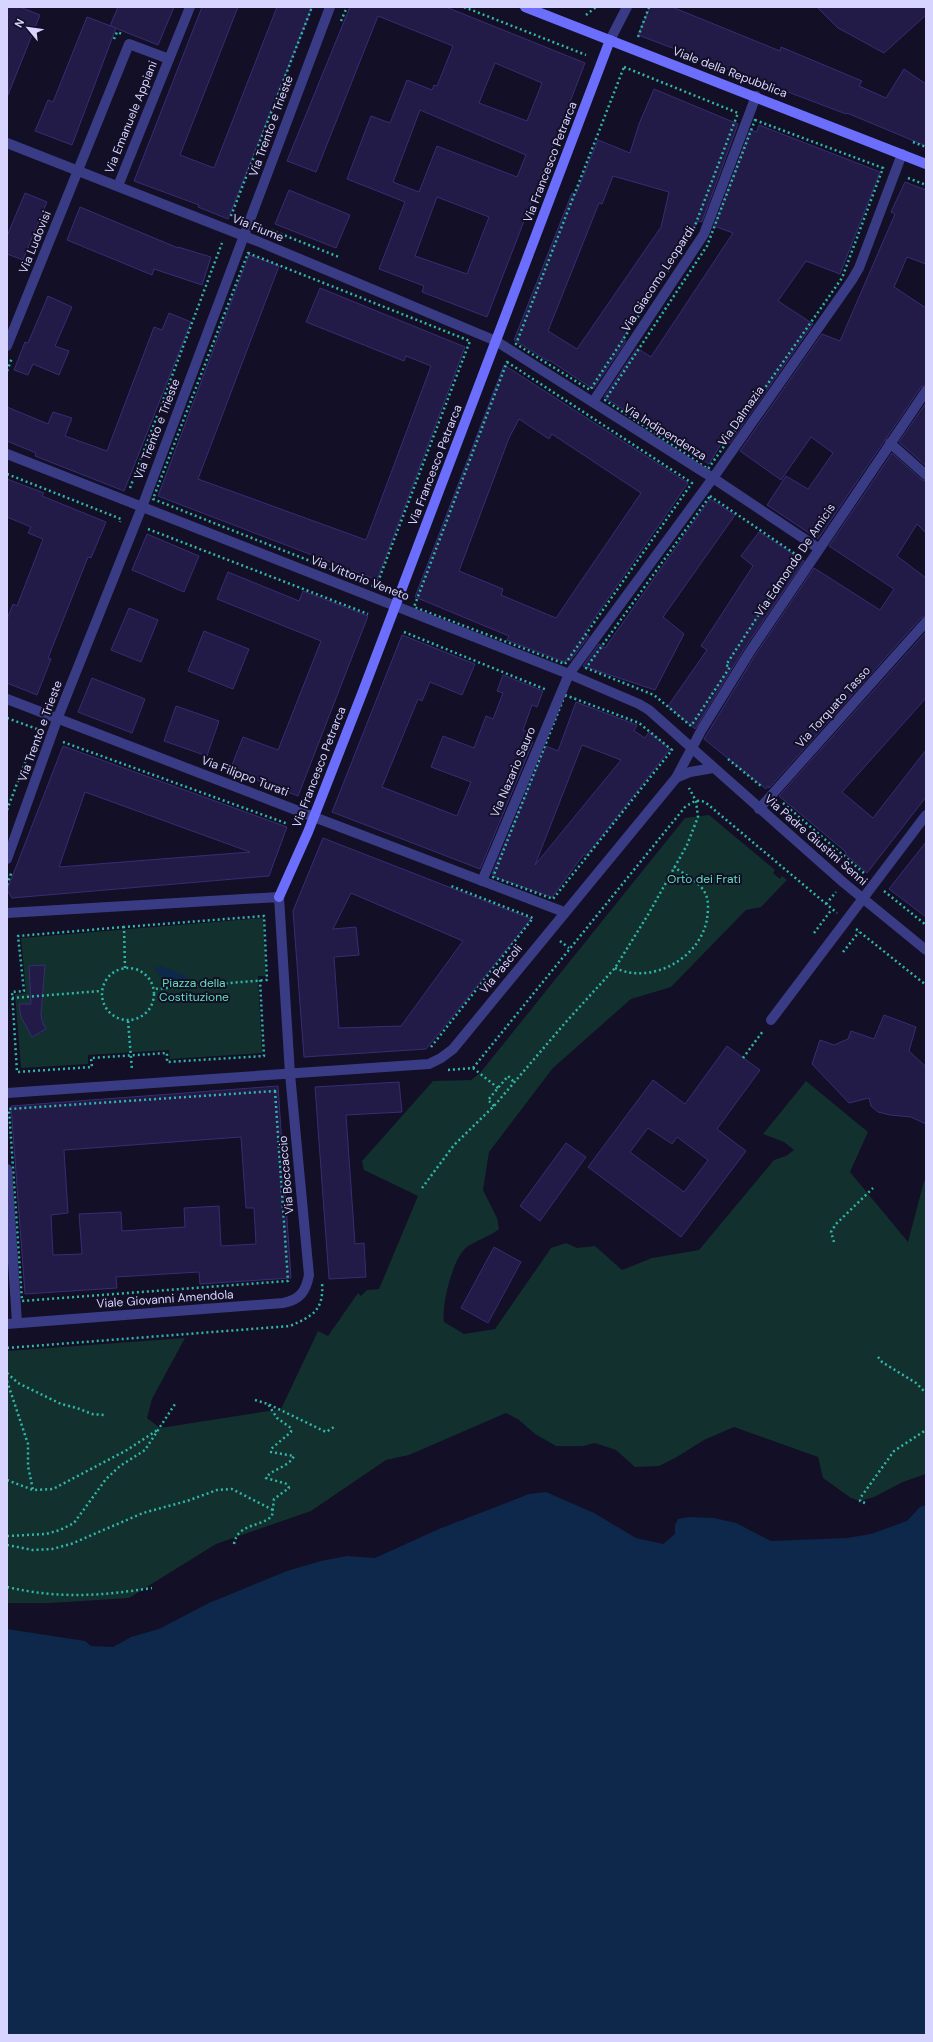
<svg xmlns="http://www.w3.org/2000/svg" width="933" height="2042" font-family="'DM Sans',sans-serif">
<rect width="100%" height="100%" fill="#120f26"/>
<g fill="#12302d">
<path d="M709,815L775,870L773,873L780,879L782,876L787,880L761,907L746,910L671,987L631,999L553,1068L489,1152L483,1190L497,1218L499,1229C489,1237 477,1240 467,1247C453,1257 441,1306 444,1322L464,1334L495,1329L551,1248L566,1243L577,1248L595,1246L622,1270L652,1258L699,1250L774,1160L786,1156L794,1150L784,1142L763,1134L806,1081L868,1132L850,1172L908,1242L924,1181H926V1474L903,1482L874,1497L860,1501L851,1498L823,1478L818,1457L734,1427L704,1440L677,1457L659,1466L635,1467L616,1450L595,1443L583,1446H556L535,1434L519,1420L506,1413L409,1455L386,1460L311,1511L216,1544L129,1598L51,1603H7V1351L185,1338L152,1399L147,1418L160,1428L281,1409L318,1331L328,1336L358,1293L361,1296L367,1290L379,1289L418,1196L364,1170L362,1161L433,1081L471,1080L480,1073L685,818Z"/>
<path d="M263,918L266,976H258L262,1053L170,1059L169,1050L88,1055V1064L21,1068L15,994L26,993L21,938Z"/>
</g>
<g fill="#0e284b">
<path d="M162,966L184,975L192,984C171,985 167,985 154,968Z"/>
<path d="M546,1492L594,1513L636,1538L663,1544L675,1534V1525L678,1519L689,1517L714,1518L736,1523L771,1541L847,1538L871,1534L907,1521L920,1507L926,1505V2035H7V1629L85,1641L91,1646L113,1647L131,1637L159,1629L209,1603L287,1571L321,1561L347,1556L375,1558L439,1529L529,1494Z"/>
</g>
<g fill="#221b47" stroke="#372d73" fill-rule="evenodd">
<path d="M7,7H20L40,15L8,95Z"/>
<path d="M118,7H174L158,45L110,26Z"/>
<path d="M202,7H238L180,155L214,168L277,7H312L228,219L198,207L199,205L134,181Z"/>
<path d="M350,7H446L585,63L487,317L422,292L424,286L379,269L405,202L347,179L371,116L390,123L407,80L432,90L434,85L437,86L453,46L378,16L316,172L287,161ZM495,63L542,83L527,121L479,103ZM420,110L526,155L517,177L437,146L419,192L393,182ZM437,197L489,217L467,274L415,256Z"/>
<path d="M650,7H672L780,51L781,47L862,81L859,86L886,98L904,69L926,84V146L847,113L846,114L638,35Z"/>
<path d="M817,7H926V15L884,53L838,28Z"/>
<path d="M87,17L116,28L72,145L35,131L48,100L53,102Z"/>
<path d="M654,89L738,124L702,222L698,221L622,339L626,341L593,389L549,360L548,361L514,340L572,193L576,194L598,140L630,153L639,124ZM613,176L669,192L661,227L577,349L548,331L599,203L602,204Z"/>
<path d="M759,125L880,172L840,274L806,261L778,301L813,324L730,443L724,439L709,464L604,397L637,348L651,357L733,233L714,226L750,130L757,132Z"/>
<path d="M905,182L926,190V264L907,257L894,287L926,308V385L921,387L818,539L767,505L786,476L808,489L833,453L811,437L781,480L740,451L822,334L840,341L895,214L891,212Z"/>
<path d="M289,190L350,215L336,248L275,224Z"/>
<path d="M25,193L47,202L23,260L7,254V236Z"/>
<path d="M80,207L178,248V247L211,257L202,285L154,269L152,275L67,240Z"/>
<path d="M249,255L279,266L198,479L366,540L431,366L406,356L404,361L306,322L320,288L465,347L377,580L158,496Z"/>
<path d="M48,296L72,307L55,346L69,351L59,375L33,364L28,375L14,370L25,342L28,343Z"/>
<path d="M169,313L191,322L124,491L35,456L36,453L7,441V407L48,424L53,412L72,418L65,436L107,451L154,327L162,330Z"/>
<path d="M504,365L688,483L584,633L589,636L570,661L566,660L565,662L507,640L509,636L415,597ZM519,419L549,439L552,434L641,493L556,618L501,595L503,589L459,571L509,438Z"/>
<path d="M926,403V466L899,442Z"/>
<path d="M892,453L922,480L926,481V533L917,524L897,556L926,578V616L921,618L769,788L768,786L766,789L704,739L754,657L814,568L880,610L894,589L829,546Z"/>
<path d="M7,479L44,493L42,496L106,522L91,558L88,557L48,658L51,659L37,695L7,683V619L13,604L17,606L43,539L28,533L31,527L7,517Z"/>
<path d="M710,499L735,515L663,617L684,634L655,690L583,666L599,644L605,648Z"/>
<path d="M759,532L804,561L744,649L695,729L668,706L707,650L701,646L753,566L741,556Z"/>
<path d="M147,534L199,556L184,592L132,570Z"/>
<path d="M228,572L299,601L303,591L368,616L298,796L230,770L243,737L278,750L321,641L217,599Z"/>
<path d="M129,608L158,620L141,662L111,650Z"/>
<path d="M204,631L249,649L233,689L188,671Z"/>
<path d="M926,632V698L842,792L873,818L926,750V797L867,873L845,854L846,852L779,796Z"/>
<path d="M402,635L475,664L462,695L430,682L422,701L418,699L382,787L457,816L471,782L431,767L443,736L474,748L486,716L493,719L503,693L497,691L503,675L543,691L537,707L532,705L523,730L527,732L524,738L533,742L480,869L332,812Z"/>
<path d="M92,678L145,699L132,733L78,712Z"/>
<path d="M576,702L637,725L634,731L645,738L649,732L670,749L586,856L584,854L552,897L495,877V875L492,874L546,746L558,751ZM582,745L621,760L535,865Z"/>
<path d="M176,706L219,721L207,756L164,741Z"/>
<path d="M63,746L287,827L269,876L12,898L7,890ZM85,792L250,852L59,867Z"/>
<path d="M323,838L531,919L426,1049L304,1057L293,911ZM351,893L463,941L401,1026L339,1028L334,957L359,955L356,927L333,929Z"/>
<path d="M926,842V917L889,889Z"/>
<path d="M45,965L41,1014L42,1021L46,1029L32,1037L21,1017L19,1004H31L29,966Z"/>
<path d="M884,1015L916,1027L909,1051L926,1067V1124L911,1117L890,1115L878,1112L871,1106L869,1098L849,1103L812,1064L820,1040L834,1045L848,1039L851,1031L874,1039Z"/>
<path d="M727,1046L760,1070L717,1129L746,1151L681,1237L588,1167L653,1080L685,1104ZM648,1128L672,1144L677,1137L708,1160L684,1192L630,1152Z"/>
<path d="M399,1082L402,1112L346,1115L355,1244L364,1243L366,1277L329,1279L315,1087Z"/>
<path d="M278,1086L291,1278L200,1284L199,1272L116,1277L117,1288L25,1294L11,1106ZM241,1137L246,1208H254L256,1244L221,1246L219,1206L184,1208L185,1227L122,1231L121,1212L79,1214L82,1254L53,1255L51,1215L68,1213L64,1150Z"/>
<path d="M566,1143L586,1157L540,1221L520,1206Z"/>
<path d="M494,1247L521,1262L488,1323L461,1308Z"/>
</g>
<g fill="none" stroke-linecap="round" stroke-linejoin="round">
<g stroke="#2fb8a9" stroke-width="2.5" stroke-dasharray="2 3" stroke-linecap="butt">
<path d="M464,7L586,55"/>
<path d="M586,15L596,7"/>
<path d="M341,21L347,7"/>
<path d="M638,37L649,7"/>
<path d="M114,39L117,32L122,34"/>
<path d="M624,67L738,113L691,236L590,390L516,344Z"/>
<path d="M755,120L883,168L842,278L708,469L605,400L707,246Z"/>
<path d="M913,142L926,147"/>
<path d="M908,178L926,185"/>
<path d="M231,216L312,7"/>
<path d="M271,230L339,257"/>
<path d="M248,253L470,341L376,587L153,499Z"/>
<path d="M507,362L692,483L565,664L414,607Z"/>
<path d="M7,371L12,358"/>
<path d="M7,474L121,519L120,522"/>
<path d="M130,488L222,243"/>
<path d="M710,496L801,558L786,581L782,579L726,665L730,667L691,726L654,695L586,668Z"/>
<path d="M148,529L368,614"/>
<path d="M404,632L547,690"/>
<path d="M565,695L639,723L672,750L553,899L493,877Z"/>
<path d="M7,718L37,729V731"/>
<path d="M63,742L288,824"/>
<path d="M728,759L761,786"/>
<path d="M783,803L865,874"/>
<path d="M7,810L26,760"/>
<path d="M7,885L12,871"/>
<path d="M884,891L926,925"/>
<path d="M826,904L836,892"/>
<path d="M124,927L18,936L24,991L12,992L17,1072L92,1067L91,1058L167,1053V1062L264,1056L260,980"/>
<path d="M856,929L926,985"/>
<path d="M814,933L832,909"/>
<path d="M560,941L569,948"/>
<path d="M843,952L859,932"/>
<circle cx="128" cy="994" r="26"/>
<path d="M125,968L124,927L264,916L267,980L154,989"/>
<path d="M615,968C651,985 700,959 707,919C708,912 709,902 706,895C701,882 685,875 674,867"/>
<path d="M12,998L101,991"/>
<path d="M128,1021L132,1070"/>
<path d="M431,1047L533,918L451,886"/>
<path d="M743,1058L763,1031"/>
<path d="M473,1068L498,1088"/>
<path d="M448,1070L473,1068L685,807C693,802 696,799 705,802L837,913"/>
<path d="M275,1091L288,1281L22,1301L9,1109Z"/>
<path d="M494,1106L488,1100L508,1076L514,1082"/>
<path d="M422,1188L454,1145L494,1106L565,1023L615,968L649,913L687,845L698,817L696,801L689,788"/>
<path d="M834,1242L831,1232L836,1224L873,1188"/>
<path d="M7,1348L290,1326C313,1316 324,1310 322,1283"/>
<path d="M878,1357L882,1362L916,1383L926,1393"/>
<path d="M7,1373L18,1383L61,1404L77,1408L92,1414L104,1415"/>
<path d="M7,1381L28,1444V1466L33,1490"/>
<path d="M255,1400L268,1404L326,1432L334,1427"/>
<path d="M7,1480L33,1490L53,1489L127,1450L159,1429"/>
<path d="M865,1503L860,1501L861,1497L894,1451L926,1430"/>
<path d="M7,1536L46,1534L60,1530L74,1523L106,1479L120,1466L145,1450L175,1404"/>
<path d="M234,1544C238,1523 259,1528 272,1516L274,1499L289,1488L287,1484L266,1478C271,1469 288,1468 294,1456L271,1452V1449L291,1432V1428L277,1418L268,1404"/>
<path d="M7,1545L33,1550L52,1549L71,1544L143,1513L187,1501L217,1490L232,1489L273,1510"/>
<path d="M7,1587C60,1599 99,1596 152,1588"/>
</g>
<g stroke="#3a3b85" stroke-width="10">
<path d="M610,40L627,7"/>
<path d="M7,143L257,241L496,341L713,478L818,548"/>
<path d="M118,186L190,7"/>
<path d="M7,346L129,44L169,59"/>
<path d="M593,402L704,234L756,96"/>
<path d="M890,443L926,475"/>
<path d="M7,454L569,674L639,704L649,710L844,883L926,950"/>
<path d="M7,699L314,817L564,912"/>
<path d="M676,778L690,772L713,768"/>
<path d="M759,809L926,622"/>
<path d="M7,859L58,717L142,507L330,7"/>
<path d="M482,881L569,674L713,478L852,280L859,268L902,154"/>
<path d="M7,913L279,897L290,1074L309,1275C306,1291 300,1300 283,1303L7,1324"/>
<path d="M771,1020L926,815"/>
<path d="M7,1093L429,1064L441,1058L453,1049L676,778L702,729L749,653L926,391"/>
<path d="M7,1169L17,1323"/>
</g>
<g stroke="#6b6eff" stroke-width="10">
<path d="M525,7L926,164"/>
<path d="M279,897L308,832L363,691L610,40"/>
</g>
</g>
<g text-anchor="middle" stroke-width="4" stroke-linejoin="round" paint-order="stroke">
<g font-size="12" fill="#d7d4ff" stroke="#120f26">
<text transform="translate(730 72) rotate(21)" y="4">Viale della Repubblica</text>
<text transform="translate(131 117) rotate(-68)" y="4">Via Emanuele Appiani</text>
<text transform="translate(271 126) rotate(-70)" y="4">Via Trento e Trieste</text>
<text transform="translate(550 162) rotate(-69)" y="4">Via Francesco Petrarca</text>
<text transform="translate(258 228) rotate(22)" y="4">Via Fiume</text>
<text transform="translate(35 242) rotate(-68)" y="4">Via Ludovisi</text>
<text transform="translate(658 279) rotate(-57)" y="4">Via Giacomo Leopardi</text>
<text transform="translate(741 416) rotate(-55)" y="4">Via Dalmazia</text>
<text transform="translate(157 429) rotate(-69)" y="4">Via Trento e Trieste</text>
<text transform="translate(665 432) rotate(32)" y="4">Via Indipendenza</text>
<text transform="translate(435 465) rotate(-69)" y="4">Via Francesco Petrarca</text>
<text transform="translate(795 560) rotate(-56)" y="4">Via Edmondo De Amicis</text>
<text transform="translate(360 578) rotate(21)" y="4">Via Vittorio Veneto</text>
<text transform="translate(833 707) rotate(-48)" y="4">Via Torquato Tasso</text>
<text transform="translate(40 731) rotate(-70)" y="4">Via Trento e Trieste</text>
<text transform="translate(319 767) rotate(-69)" y="4">Via Francesco Petrarca</text>
<text transform="translate(513 772) rotate(-67)" y="4">Via Nazario Sauro</text>
<text transform="translate(245 776) rotate(21)" y="4">Via Filippo Turati</text>
<text transform="translate(816 840) rotate(41)" y="4">Via Padre Giustini Senni</text>
<text transform="translate(501 969) rotate(-51)" y="4">Via Pascoli</text>
<text transform="translate(286 1175) rotate(-95)" y="4">Via Boccaccio</text>
<text transform="translate(165 1299) rotate(-4)" y="4">Viale Giovanni Amendola</text>
</g>
<g font-size="12" fill="#5fe0b9" stroke="#120f26">
<text x="704" y="883">Orto dei Frati</text>
<text x="194" y="987">Piazza della<tspan x="194" dy="14">Costituzione</tspan></text>
</g>
</g>
<rect width="933" height="2042" fill="none" stroke="#d7d4ff" stroke-width="16"/>
<g transform="translate(28 28) rotate(299)" stroke="#120f26" stroke-width="3" paint-order="stroke">
<path d="M0-3L7 15L0 10L-7 15Z" fill="#d7d4ff"/>
<text y="-6" font-size="11" font-weight="bold" text-anchor="middle" fill="#d7d4ff">N</text>
</g>
</svg>
